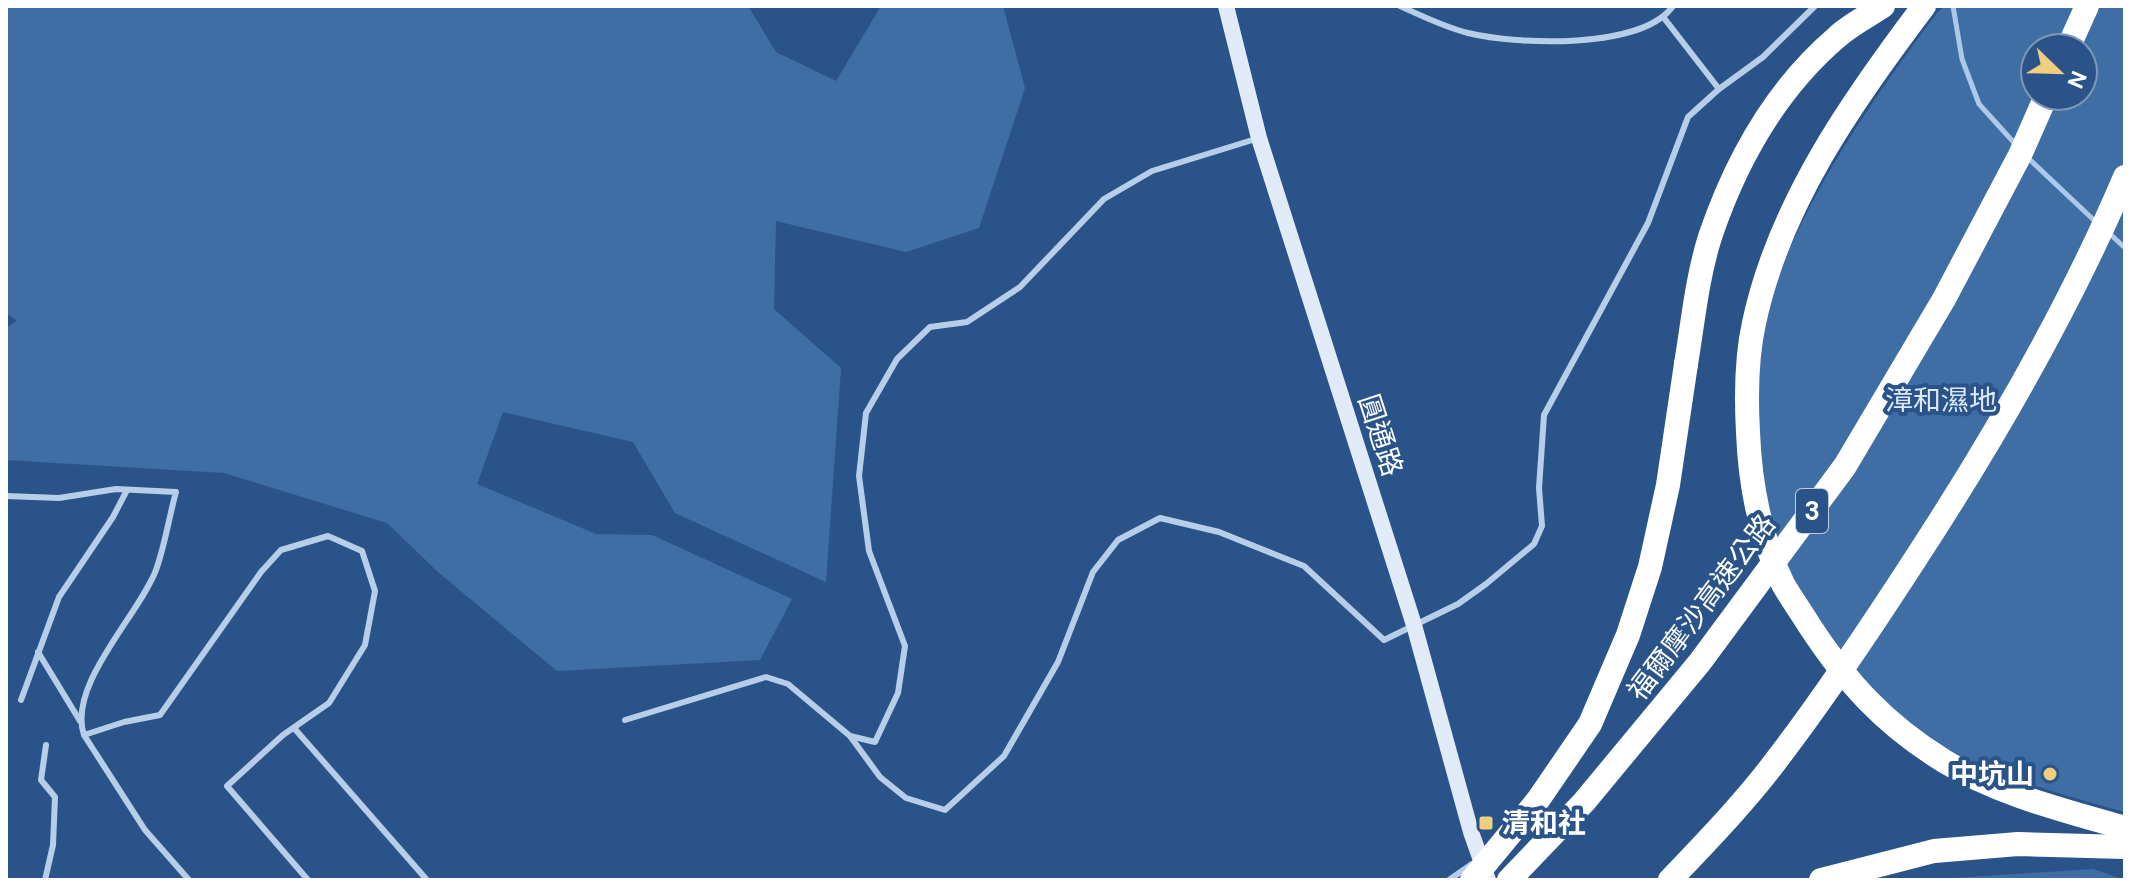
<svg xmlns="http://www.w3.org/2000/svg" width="2131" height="886" font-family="'DM Sans','Noto Sans TC',sans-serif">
<rect width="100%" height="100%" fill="#2a5489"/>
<g fill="#3f6ea5" fill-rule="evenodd">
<path d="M6,6H748L776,52L836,81L881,6H1003L1025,88L979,228L906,252L776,221L774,309L841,368L826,582L675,513L633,442L503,412L477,484L596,534L652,535L792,599L760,660L557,671L438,572L387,523L224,473L6,460V328L17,321L6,313Z"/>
<path d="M1945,6H2125V812C2053,792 1968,770 1908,723C1877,699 1854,669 1831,638C1820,622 1806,606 1796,588C1763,529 1756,461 1757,395C1758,362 1761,324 1772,293C1809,190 1872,100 1937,13ZM2035,48H2083V96H2035Z"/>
<path d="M2093,869L2125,880H1920H1921Z"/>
</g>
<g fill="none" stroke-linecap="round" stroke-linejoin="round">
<g stroke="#acc9e9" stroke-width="5">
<path d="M1953,6L1962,59L1979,104L2017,146"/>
<path d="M2027,157L2098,224"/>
<path d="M2109,233L2125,248"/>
</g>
<g stroke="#b7cee9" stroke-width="6">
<path d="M1400,6C1422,16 1444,27 1468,33C1517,45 1642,50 1673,6"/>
<path d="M1664,18L1719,89"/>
<path d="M1259,138L1152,171L1104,199L1020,287L967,322L930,327L897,359L866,413L859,476L869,551L905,646L898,693L875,742L850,736L880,777L906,798L945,810L1004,756L1058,662L1093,572L1118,540L1160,518L1219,532L1304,566L1384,640L1458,604L1486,584L1534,544L1542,526L1539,488L1544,415L1648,223L1688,117L1719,89L1763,57L1815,6"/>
<path d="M6,496L59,498L116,489L176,492C169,517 165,545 156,570C139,615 67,685 84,735L145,830L189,880"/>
<path d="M38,652L80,721"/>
<path d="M21,700L59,597L113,517L127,490"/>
<path d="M625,720L766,677L788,684L850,736"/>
<path d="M294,728L427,880"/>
<path d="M84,735L124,722L160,715L261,572L281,550L328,536L362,551L375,591L365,645L329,703L283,735L227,786L308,880"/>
<path d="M45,880L53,845L55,797L41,780L46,745"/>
<path d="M1449,880L1472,864"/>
</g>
<path stroke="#e1ebf8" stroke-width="16" d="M1226,6L1259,138L1414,625L1471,832L1488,880"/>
<g stroke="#fff" stroke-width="24">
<path d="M1924,6C1852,101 1779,205 1754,323C1746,359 1746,396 1748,432C1750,484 1760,537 1783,584C1791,598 1801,612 1809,625C1847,683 1884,724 1944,761C2000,795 2063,810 2125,828"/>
<path d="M2068,48L2087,6"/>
<path d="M1686,364C1693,322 1697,278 1710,237C1736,160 1775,90 1837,37C1850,25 1868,16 1883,6"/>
<path d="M1821,880L1934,851L2018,844L2125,847"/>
</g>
<g stroke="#fff" stroke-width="24">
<path d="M1472,880L1538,800L1590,724L1628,635L1650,567L1668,485L1686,364"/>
<path d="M1509,880L1584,802L1700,662L1845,466L1944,299L2020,155L2046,96"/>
<path d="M1670,880C1707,841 1746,801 1778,758C1827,694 1872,626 1916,558C1995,437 2068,311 2125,177"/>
</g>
</g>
<g fill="#efce7f" stroke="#2a5489" stroke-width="3">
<circle cx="2050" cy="774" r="8"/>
<rect x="1478" y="815" width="16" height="16" rx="4"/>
</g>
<g text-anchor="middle" stroke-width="8" stroke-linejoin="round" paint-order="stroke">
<rect fill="#2a5489" stroke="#bfccdc" stroke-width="2" x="1796" y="489" width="32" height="44" rx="6"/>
<g font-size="26" font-weight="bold" fill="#fff">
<text x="1812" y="520">3</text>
</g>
<g font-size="28" fill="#dbe8f7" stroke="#2a5489">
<text x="1941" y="410">漳和濕地</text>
</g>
<g font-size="28" fill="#fff" stroke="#2a5489">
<text transform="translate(1381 435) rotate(72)" y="10">圓通路</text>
<text transform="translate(1701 607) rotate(-53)" y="10">福爾摩沙高速公路</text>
</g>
<g font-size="28" font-weight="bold" fill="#fff" stroke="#2a5489" text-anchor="end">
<text x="2034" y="784">中坑山</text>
<text x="1502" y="833" text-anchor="start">清和社</text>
</g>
</g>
<rect width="2131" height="886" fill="none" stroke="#ffffff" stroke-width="16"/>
<g transform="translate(2059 72) rotate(113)"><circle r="38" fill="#2a5489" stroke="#7f98b8" stroke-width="2"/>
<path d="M0-6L14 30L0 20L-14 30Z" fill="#efce7f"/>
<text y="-12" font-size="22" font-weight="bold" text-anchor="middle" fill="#ffffff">N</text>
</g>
</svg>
